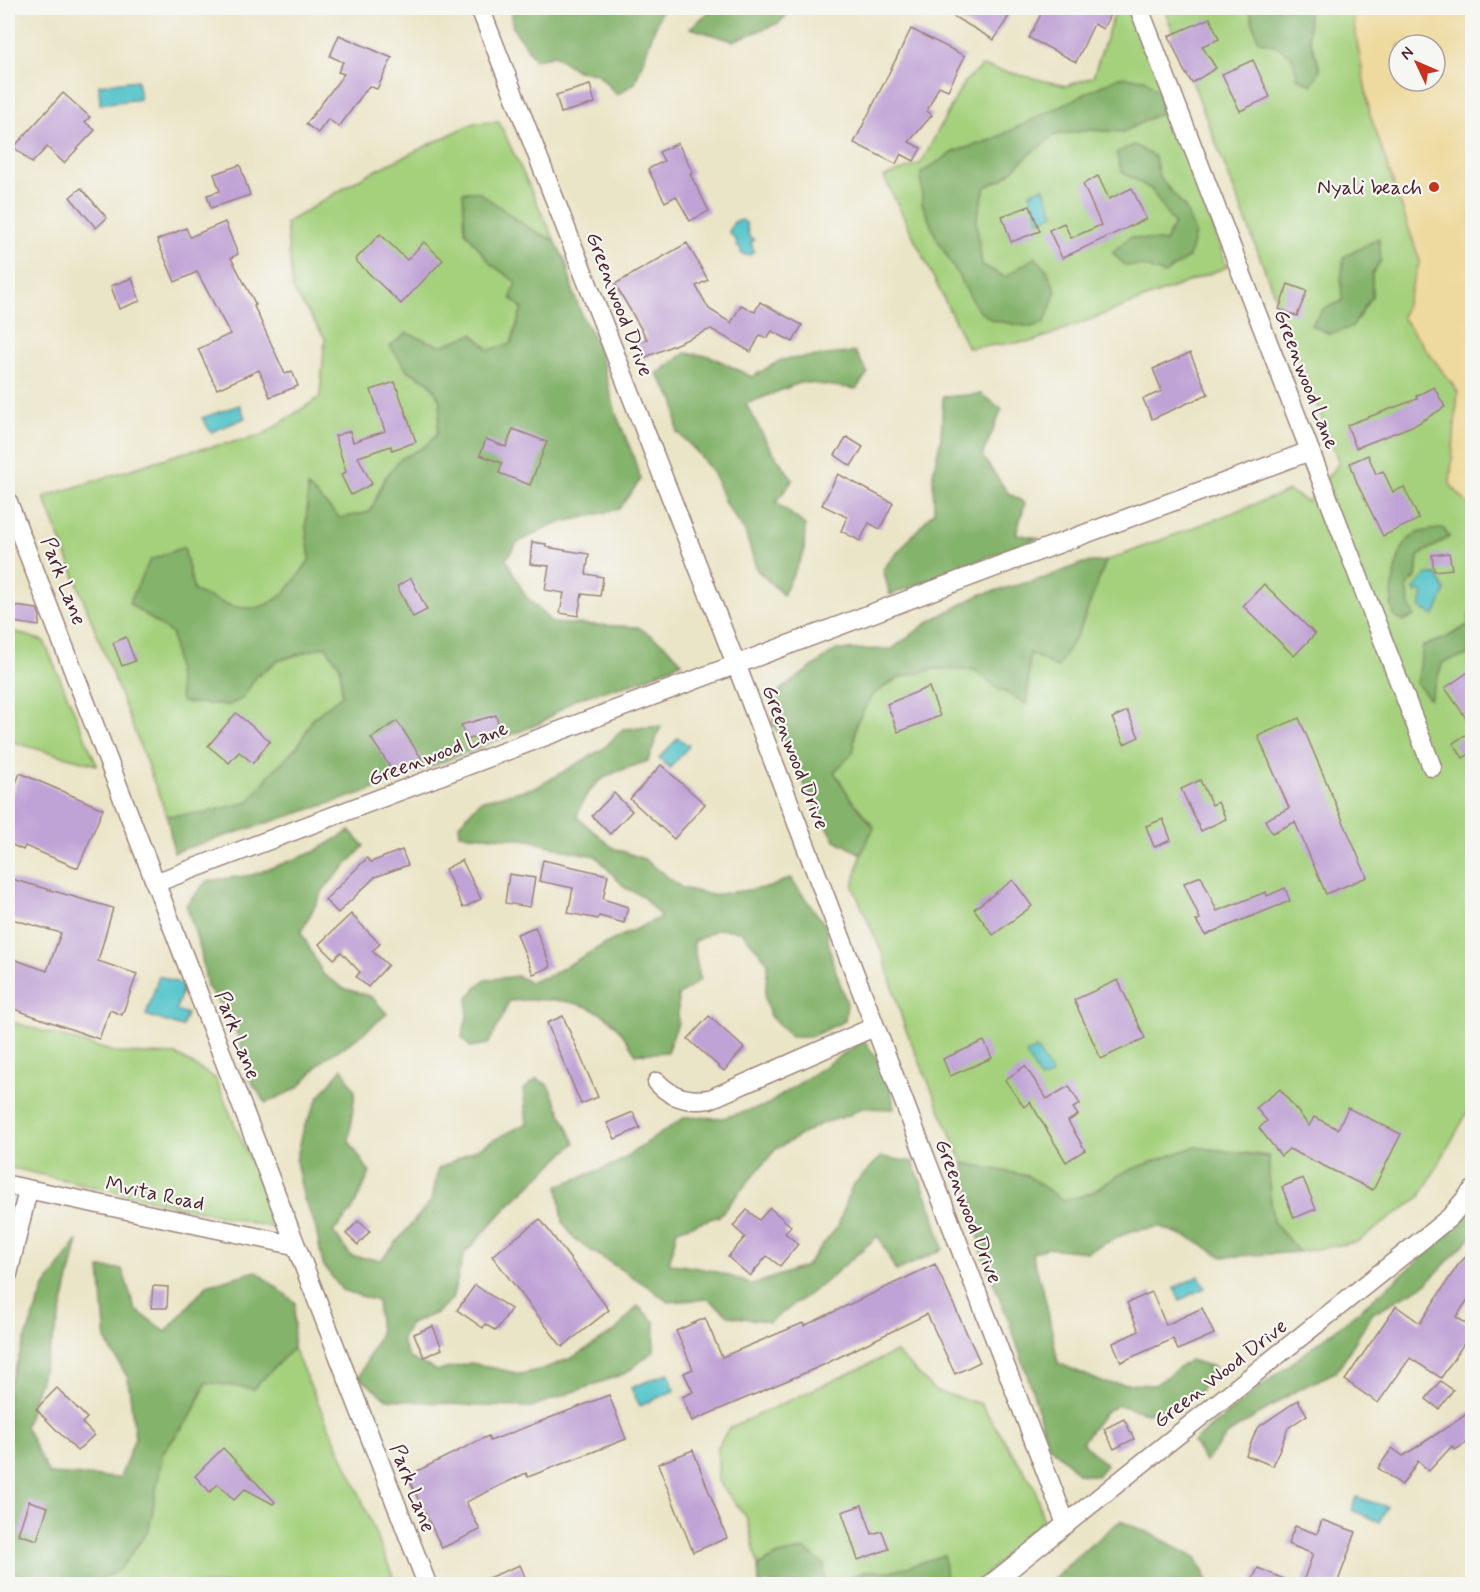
<svg xmlns="http://www.w3.org/2000/svg" width="1480" height="1592" font-family="Mynerve,sans-serif">
<rect width="100%" height="100%" fill="#f6f6f2"/>
<filter id="ink" filterUnits="userSpaceOnUse"><feTurbulence type="fractalNoise" baseFrequency=".0167" numOctaves="2"/><feDisplacementMap in="SourceGraphic" scale="12" xChannelSelector="R" yChannelSelector="G"/><feConvolveMatrix kernelMatrix="1 2 1 2 8 2 1 2 1" color-interpolation-filters="sRGB"/></filter>
<filter id="wash" filterUnits="userSpaceOnUse"><feTurbulence type="fractalNoise" baseFrequency=".008" numOctaves="4" result="noise"/><feDisplacementMap in="SourceGraphic" scale="24" xChannelSelector="R" yChannelSelector="G"/><feGaussianBlur stdDeviation="1.35" result="paint"/><feColorMatrix in="noise" values="0 0 0 0 0 0 0 0 0 0 0 0 0 0 0 0 0 1.4 0 .05"/><feComposite in="paint" operator="in"/></filter>
<g filter="url(#wash)">
<rect width="100%" height="100%" fill="#ebe5c8"/>
<g fill="#a5d17d" stroke="#787854" stroke-width="1.5" fill-rule="evenodd">
<path d="M1116,8H1134L1172,106L1227,267L1034,341L968,348L884,177L921,163L964,82L982,66L1066,86L1093,77ZM1119,77L1123,132L1090,130L1055,135L1031,153L1004,178L985,187L976,221L982,265L1005,277L1036,258L1045,322L1031,327L992,320L956,272L936,237L922,203L953,152L992,140ZM1155,157L1159,177L1185,208L1189,257L1165,273L1143,266L1130,237L1165,242L1174,224L1151,189L1122,172Z"/>
<path d="M1164,8H1252L1251,15L1258,40L1277,46L1292,56L1298,78L1320,69L1309,36L1308,8H1351L1370,114L1420,261L1402,317L1458,392L1450,484L1472,509V602L1468,625L1446,638L1423,646L1442,662L1472,654V1104L1420,1197L1357,1242L1299,1252L1273,1222L1269,1183V1156L1194,1147L1122,1173L1091,1193L1064,1201L1028,1176L963,1163L904,1025L883,955L853,887L861,854L874,827L851,799L834,772L853,753L856,724L872,695L898,678L934,669L975,670L997,688L1030,652L1057,667L1080,629L1106,561L1289,491L1307,502L1339,463ZM1381,260L1372,274V296L1330,334L1311,325L1322,310L1342,301ZM1443,528L1449,537L1418,556L1416,577L1407,586L1409,603L1414,616L1391,605L1394,593V574Z"/>
<path d="M499,122L555,241L527,227L491,264L516,282L522,307L511,344L489,350L473,334L441,346L407,334V370L430,383L441,402L437,435L424,447L400,460L385,478L371,512L340,518L308,488L306,528L310,559C294,584 276,612 242,608C228,607 207,596 193,591L184,547L130,604L172,634L182,702L229,705L242,699L256,677L278,661L325,646L340,666L342,695L313,718L298,746L270,774L249,802L204,813L167,816L44,497L182,453L261,436L320,397L325,338L293,290L286,223L366,175L474,123Z"/>
<path d="M8,630L44,641L97,765L8,741Z"/>
<path d="M8,1021L118,1053L177,1055L215,1078L279,1229L8,1167Z"/>
<path d="M293,1348L358,1490L396,1584H93L120,1569L149,1530L163,1452L191,1416L207,1382L253,1389Z"/>
<path d="M896,1352L935,1391L981,1404L1035,1488L1043,1520L975,1584H943L946,1581L917,1565L895,1571H866L833,1584H824V1565L779,1555L758,1566L747,1518L718,1481V1446L729,1428Z"/>
</g>
<g fill="#84b36c" stroke="#67694c" stroke-width="1.5">
<path d="M510,8H688L687,11L662,8L635,83L617,95L597,73L577,71L554,55L535,60L513,28Z"/>
<path d="M714,8H794L779,23L733,41L690,28Z"/>
<path d="M1252,8H1308L1309,36L1320,69L1312,85L1298,78L1292,56L1277,46L1258,40L1251,15Z"/>
<path d="M1119,77L1145,79L1159,92L1162,112L1123,132L1090,130L1055,135L1031,153L1004,178L985,187L976,221L982,265L1005,277L1035,257L1047,270L1056,291L1045,322L1031,327L992,320L978,310L936,237L922,203L921,173L953,152L992,140Z"/>
<path d="M1134,145L1155,157L1159,177L1185,208L1195,233L1189,257L1164,274L1143,266L1125,265L1112,252L1130,237L1165,242L1174,224L1151,189L1122,172L1116,153Z"/>
<path d="M463,192H479L527,227L555,241L566,262L574,295L583,318L598,345L616,414L631,450L641,479L619,509L551,525L517,543L506,559L525,595L552,623L638,627L665,645L682,662L640,681L575,699L541,723L369,791L174,852L167,816L204,813L249,802L270,774L298,746L313,718L342,695L340,666L325,646L277,661L256,677L242,699L229,705L181,702L172,634L129,603L150,560L184,547L194,591C208,596 228,607 242,608C276,612 293,584 310,559L306,528L308,487L340,518L370,512L385,478L400,459L424,447L437,435L441,402L430,383L407,370L390,346L407,333L441,346L473,334L489,350L511,344L522,308L511,298L516,282L491,264L465,231Z"/>
<path d="M1379,238L1381,260L1372,274V296L1352,327L1330,334L1311,325L1322,310L1342,301L1341,280L1344,257Z"/>
<path d="M855,352L868,373L856,389L802,382L746,404L770,448L793,480L776,502L805,525L804,552L783,595L757,570L745,532L725,503L714,474L697,452L677,432L675,402L657,374L685,353L710,356L752,377L781,360Z"/>
<path d="M981,394L1002,409L982,456L1008,493L1025,503L1016,534L1038,538L890,595L883,569L934,511L933,474L941,438L943,397Z"/>
<path d="M1443,528L1449,537L1418,556L1416,577L1407,586L1409,603L1414,616L1403,621L1394,617C1388,597 1395,546 1415,534C1422,530 1435,530 1443,528Z"/>
<path d="M1106,561L1080,629L1057,668L1030,653L1027,704L997,688L975,670L934,669L898,678L872,695L856,724L853,753L834,772L851,799L874,827L861,854L835,840L810,797L792,756L772,723L779,691L836,650L892,649L930,621L979,595L1045,578L1083,563Z"/>
<path d="M1472,602V654L1443,662L1430,699L1417,684L1423,646L1446,638L1468,625Z"/>
<path d="M661,726L648,761C611,774 589,776 577,817L613,848L644,859L682,888L713,895L770,887L790,878L825,925L833,963L847,1004L845,1021L810,1037H791L770,1016L765,998L768,962L741,931L718,929L693,942L700,980L678,996V1023L667,1052L636,1054C627,1041 616,1022 602,1014C576,998 538,998 509,1001L501,1020L488,1044L470,1047L462,1037L467,1017L468,997L484,980L517,976L530,982L551,975L603,945L661,917L641,895L625,888L596,856L564,850L529,840L460,834L459,824L480,801L537,787L603,749L623,729Z"/>
<path d="M350,831L364,846L324,889L301,932L323,974L343,988L372,997L387,1014L356,1039L324,1059L298,1088L266,1103L248,1077L240,1041L230,1018L207,986L200,948L186,905L207,881L252,875L314,852Z"/>
<path d="M864,1040L890,1079L894,1109L862,1108L847,1116L820,1124L776,1149L719,1216L677,1230L669,1264C700,1267 724,1272 752,1285L806,1266L838,1226L852,1186L881,1157L913,1162L933,1212L943,1249L896,1271L878,1236L823,1284L770,1322L730,1316L708,1299L668,1302L649,1287L576,1241L563,1222L558,1186L615,1164L685,1117L722,1118L765,1106Z"/>
<path d="M342,1068L355,1091L349,1141L370,1173L351,1212L333,1232L351,1256L381,1260L432,1200L438,1169L527,1123L523,1090L537,1079L548,1085L575,1143L507,1207L464,1254L452,1299L436,1313L410,1324L401,1339L409,1358L438,1371L471,1363L521,1374L543,1369L574,1357L615,1331L638,1306L655,1322L654,1351L626,1373L531,1407L477,1406L387,1399L359,1377L380,1333L377,1301L342,1290L323,1265L315,1225L304,1199L296,1161L304,1127L319,1097Z"/>
<path d="M1194,1147L1269,1157V1183L1273,1222L1299,1252L1223,1257L1190,1238L1160,1227L1131,1231L1087,1252L1047,1248L1032,1253L1046,1302L1058,1363L1104,1383L1155,1385L1190,1360L1214,1367L1198,1394L1172,1409L1146,1413L1118,1405L1105,1412L1082,1442L1106,1465L1097,1476L1079,1474L1047,1443L1032,1389L1009,1321L983,1257L963,1163L1028,1176L1064,1201L1091,1193L1122,1173Z"/>
<path d="M1472,1208V1236L1426,1284L1373,1313L1336,1372L1297,1390L1228,1434L1205,1462L1193,1442L1260,1387L1334,1331L1409,1269Z"/>
<path d="M78,1240L60,1317L25,1426L49,1474L120,1478L135,1438L128,1378L106,1341L100,1268L122,1269L135,1309L166,1332L207,1285L256,1271L295,1302L293,1348L253,1389L206,1382L191,1416L163,1452L149,1530L120,1569L93,1584H8V1387L44,1288Z"/>
<path d="M1120,1521L1154,1535L1197,1559L1209,1584H1049L1076,1557Z"/>
<path d="M805,1549L824,1565V1584H759L758,1566L779,1555Z"/>
<path d="M944,1555L946,1582L943,1584H833L866,1571H895Z"/>
</g>
<path fill="#eeda9e" stroke="#9c7c64" stroke-width="1.5" fill-rule="evenodd" d="M1351,8H1472V509L1450,484L1458,392L1402,317L1420,261L1370,114ZM1399,45H1435V81H1399Z"/>
<g fill="#58c6cc" stroke="#51727c" stroke-width="1.5">
<path d="M137,80L140,99L100,104L99,85Z"/>
<path d="M1043,187L1054,214L1039,221L1030,193Z"/>
<path d="M742,220L746,223L749,237L754,240L751,243L754,251L750,255H745L741,253V248L737,247V242L729,232L734,222Z"/>
<path d="M240,405L245,418L211,432L202,418Z"/>
<path d="M1426,575H1437L1445,591L1437,611L1434,615L1421,608L1423,593L1420,591L1416,593L1414,589Z"/>
<path d="M678,738L689,746L670,768L659,758Z"/>
<path d="M159,976L184,985L176,1010L187,1014L182,1027L146,1015Z"/>
<path d="M1037,1049L1052,1075L1041,1080L1026,1054Z"/>
<path d="M1199,1276L1205,1288L1180,1300L1174,1288Z"/>
<path d="M668,1373L675,1390L640,1406L631,1388Z"/>
<path d="M1356,1497L1387,1507L1380,1522L1352,1510Z"/>
</g>
<g id="blocks">
<g fill="#c0a3d6">
<path d="M939,8H1014L994,40Z"/>
<path d="M1044,8H1113L1103,29L1094,24L1076,62L1029,38Z"/>
<path d="M1210,18L1219,39L1202,46L1216,68L1192,83L1183,69L1169,36Z"/>
<path d="M911,29L965,56L948,90L939,86L927,111L932,115L909,142L921,148L914,161L901,154L896,164L854,143Z"/>
<path d="M339,35L392,58L377,89L369,86L339,127L328,119L318,133L306,124L344,74L338,72L343,62L330,56Z"/>
<path d="M1253,60L1270,97L1240,111L1222,74Z"/>
<path d="M590,85L595,103L561,113L556,95Z"/>
<path d="M63,93L90,117L85,122L95,130L64,163L47,147L32,163L14,147Z"/>
<path d="M678,143L693,173L690,174L709,211L690,221L676,196L665,202L648,169L664,161L659,152Z"/>
<path d="M240,165L250,195L211,208L207,195L220,191L214,174Z"/>
<path d="M1098,176L1109,199L1132,188L1146,219L1062,258L1049,230L1064,223L1071,238L1101,225L1083,184Z"/>
<path d="M81,188L107,218L96,228L70,197Z"/>
<path d="M1030,206L1040,231L1011,242L1002,216Z"/>
<path d="M225,222L238,254L231,258L256,305L254,306L285,374L292,371L298,386L270,397L259,370L217,389L198,349L230,334L197,272L175,282L157,240L186,228L190,237Z"/>
<path d="M380,234L407,260L424,242L443,260L401,304L355,260Z"/>
<path d="M687,243L708,280L696,286L709,309L731,323L741,305L755,312L760,302L802,325L793,342L772,331L767,338L760,335L751,352L711,329L644,358L638,343L647,339L615,284Z"/>
<path d="M132,278L140,301L119,309L111,286Z"/>
<path d="M1288,284L1307,291L1297,316L1279,309Z"/>
<path d="M1190,353L1208,394L1152,419L1143,399L1162,391L1153,369Z"/>
<path d="M395,382L416,442L392,450L391,446L358,457L372,484L351,495L341,475L346,472L335,436L350,431L353,442L385,431L371,390Z"/>
<path d="M1434,387L1445,407L1417,424L1356,448L1347,425L1417,399L1416,396Z"/>
<path d="M513,429L547,442L530,485L499,473L502,463L480,455L486,439L506,447Z"/>
<path d="M847,437L863,447L851,466L835,455Z"/>
<path d="M1368,455L1376,474L1383,471L1393,492L1404,487L1419,519L1383,536L1357,483L1350,463Z"/>
<path d="M838,474L893,503L880,529L869,523L860,541L841,531L847,517L822,505Z"/>
<path d="M532,542L546,544V547L589,554L586,574L603,577L600,596L582,594L578,616L560,613L564,593L545,590L549,566L530,564Z"/>
<path d="M1449,553L1452,569L1434,571L1432,555Z"/>
<path d="M411,578L427,610L413,617L397,586Z"/>
<path d="M1264,584L1315,634L1294,656L1243,606Z"/>
<path d="M15,606L37,609L40,616L39,626L13,622Z"/>
<path d="M126,637L135,661L122,666L113,643Z"/>
<path d="M1473,669V728L1445,688Z"/>
<path d="M929,687L940,716L898,732L887,704Z"/>
<path d="M1127,711L1139,737L1124,744L1112,718Z"/>
<path d="M236,713L270,741L253,763L239,752L229,763L208,746Z"/>
<path d="M496,715L500,730L466,740L461,725Z"/>
<path d="M1299,718L1367,877L1326,894L1295,822L1272,833L1265,820L1289,808L1258,736Z"/>
<path d="M397,721L422,759L396,776L371,738Z"/>
<path d="M1473,730V752L1463,758L1453,743Z"/>
<path d="M661,765L705,804L674,839L630,799Z"/>
<path d="M20,773L103,809L78,868L25,846L23,850L8,843V803Z"/>
<path d="M1200,780L1212,805L1218,802L1226,819L1201,831L1181,789Z"/>
<path d="M614,793L632,811L610,834L592,816Z"/>
<path d="M1163,819L1171,840L1154,847L1146,826Z"/>
<path d="M402,850L408,865L375,877L338,913L325,900L367,858L371,862Z"/>
<path d="M462,860L481,899L463,908L445,869Z"/>
<path d="M543,860L608,875L603,899L628,907L624,923L599,916L598,919L568,913L573,888L539,881Z"/>
<path d="M509,874L535,878L530,907L505,903Z"/>
<path d="M1201,876L1217,911L1266,892L1267,896L1285,888L1290,901L1205,935L1196,921L1200,919L1184,883Z"/>
<path d="M8,878L113,908L98,961L137,974L122,1015L110,1010L99,1039L8,1007V957L47,971L61,933L8,918Z"/>
<path d="M1013,880L1032,906L993,935L974,909Z"/>
<path d="M351,914L380,944L372,951L388,965L368,987L356,977L360,972L341,952L334,959L319,944Z"/>
<path d="M535,927L551,967L533,974L517,934Z"/>
<path d="M1118,980L1145,1038L1101,1059L1074,1000Z"/>
<path d="M563,1016L598,1097L581,1104L547,1023Z"/>
<path d="M709,1016L744,1048L724,1071L688,1039Z"/>
<path d="M984,1041L992,1058L950,1076L943,1059Z"/>
<path d="M1025,1066L1047,1099L1069,1086L1080,1104L1073,1108L1078,1115L1068,1121L1085,1150L1066,1162L1030,1102L1024,1107L1005,1080Z"/>
<path d="M1280,1089L1309,1126L1314,1117L1338,1129L1348,1108L1401,1134L1373,1190L1289,1149L1281,1156L1259,1128L1267,1121L1256,1108Z"/>
<path d="M633,1112L640,1128L615,1139L607,1123Z"/>
<path d="M1303,1178L1316,1209L1294,1218L1282,1187Z"/>
<path d="M770,1208L791,1226L785,1233L798,1244L780,1266L767,1256L750,1276L728,1257L745,1237L733,1226L747,1210L759,1220Z"/>
<path d="M540,1219L609,1310L562,1347L492,1256Z"/>
<path d="M358,1221L370,1231L358,1245L346,1234Z"/>
<path d="M1473,1249V1292L1456,1317L1473,1328V1330L1441,1378L1410,1358L1378,1403L1345,1380L1396,1306L1420,1323L1458,1265Z"/>
<path d="M935,1264L980,1362L955,1374L927,1314L821,1366L692,1421L682,1397L693,1392L684,1373L693,1369L676,1331L705,1318L722,1357L803,1323L804,1326Z"/>
<path d="M475,1285L511,1309L496,1331L485,1324L483,1328L457,1310Z"/>
<path d="M153,1286L168,1287L167,1308H151Z"/>
<path d="M1152,1292L1166,1325L1202,1308L1214,1334L1178,1350L1173,1339L1121,1362L1113,1343L1139,1331L1127,1303Z"/>
<path d="M433,1326L442,1349L424,1357L414,1334Z"/>
<path d="M1440,1381L1453,1390L1439,1409L1426,1399Z"/>
<path d="M57,1388L87,1418L82,1423L94,1435L77,1451L36,1409Z"/>
<path d="M609,1395L626,1439L528,1477L526,1473L466,1502L480,1530L442,1548L407,1476L488,1436L490,1441Z"/>
<path d="M1298,1400L1307,1415L1288,1428L1273,1466L1246,1455L1257,1428Z"/>
<path d="M1473,1410V1439L1455,1450L1452,1446L1429,1471L1418,1461L1402,1485L1378,1468L1392,1448L1403,1456Z"/>
<path d="M1124,1419L1134,1439L1114,1449L1104,1429Z"/>
<path d="M223,1448L275,1502L273,1504L245,1489L234,1500L218,1484L210,1492L195,1476Z"/>
<path d="M693,1450L727,1538L693,1552L658,1464Z"/>
<path d="M29,1501L48,1507L37,1540L18,1534Z"/>
<path d="M862,1505L872,1534L882,1531L889,1549L858,1560L842,1512Z"/>
<path d="M1322,1520L1356,1532L1337,1584H1302L1313,1554L1288,1544L1295,1526L1317,1534Z"/>
<path d="M520,1565L528,1584H473Z"/>
<path d="M1258,1568L1296,1584H1260L1252,1581Z"/>
</g>
</g>
</g>
<g filter="url(#ink)">
<use href="#blocks" fill-opacity="0" stroke="#9a827a" stroke-width="1.5"/>
<g fill="none" stroke-linecap="round" stroke-linejoin="round">
<g stroke="#9a827a" stroke-width="21">
<g id="minor">
<path d="M480,8L736,664L1066,1524"/>
<path d="M1139,8L1432,767"/>
<path d="M8,502L427,1584"/>
<path d="M155,883L1006,563L1310,451"/>
<path d="M657,1082C671,1098 689,1102 710,1099L874,1027"/>
<path d="M8,1185L294,1245"/>
<path d="M8,1274L28,1190"/>
<path d="M991,1584L1433,1231L1450,1217L1472,1191"/>
</g>
</g>
<use href="#minor" stroke="#fff" stroke-width="18"/>
</g>
</g>
<circle fill="#c8321e" stroke="#f6f6f2" stroke-width="2" cx="1434" cy="187" r="6"/>
<g text-anchor="middle" stroke-width="4.5" stroke-linejoin="round" paint-order="stroke">
<g font-size="21" fill="#4a1f2b" stroke="#f6f6f2" text-anchor="end">
<text x="1422" y="194">Nyali beach</text>
</g>
<g font-size="21" fill="#4a1f2b" stroke="#f6f6f2">
<text transform="translate(620 304) rotate(69)" y="7">Greenwood Drive</text>
<text transform="translate(1307 379) rotate(69)" y="7">Greenwood Lane</text>
<text transform="translate(64 581) rotate(69)" y="7">Park Lane</text>
<text transform="translate(438 753) rotate(-21)" y="7">Greenwood Lane</text>
<text transform="translate(796 757) rotate(69)" y="7">Greenwood Drive</text>
<text transform="translate(238 1035) rotate(69)" y="7">Park Lane</text>
<text transform="translate(155 1193) rotate(12)" y="7">Mvita Road</text>
<text transform="translate(969 1211) rotate(69)" y="7">Greenwood Drive</text>
<text transform="translate(1220 1373) rotate(-38)" y="7">Green Wood Drive</text>
<text transform="translate(413 1488) rotate(69)" y="7">Park Lane</text>
</g>
</g>
<rect width="1480" height="1592" fill="none" stroke="#f6f6f2" stroke-width="30"/>
<g transform="translate(1417 63) rotate(314)"><circle r="28" fill="#f6f6f2" stroke="#b1a0a2" stroke-width="1.5"/>
<path d="M0-4.5L10 22L0 15L-10 22Z" fill="#c8321e"/>
<text y="-9" font-size="16" font-weight="bold" text-anchor="middle" fill="#4a1f2b">N</text>
</g>
</svg>
